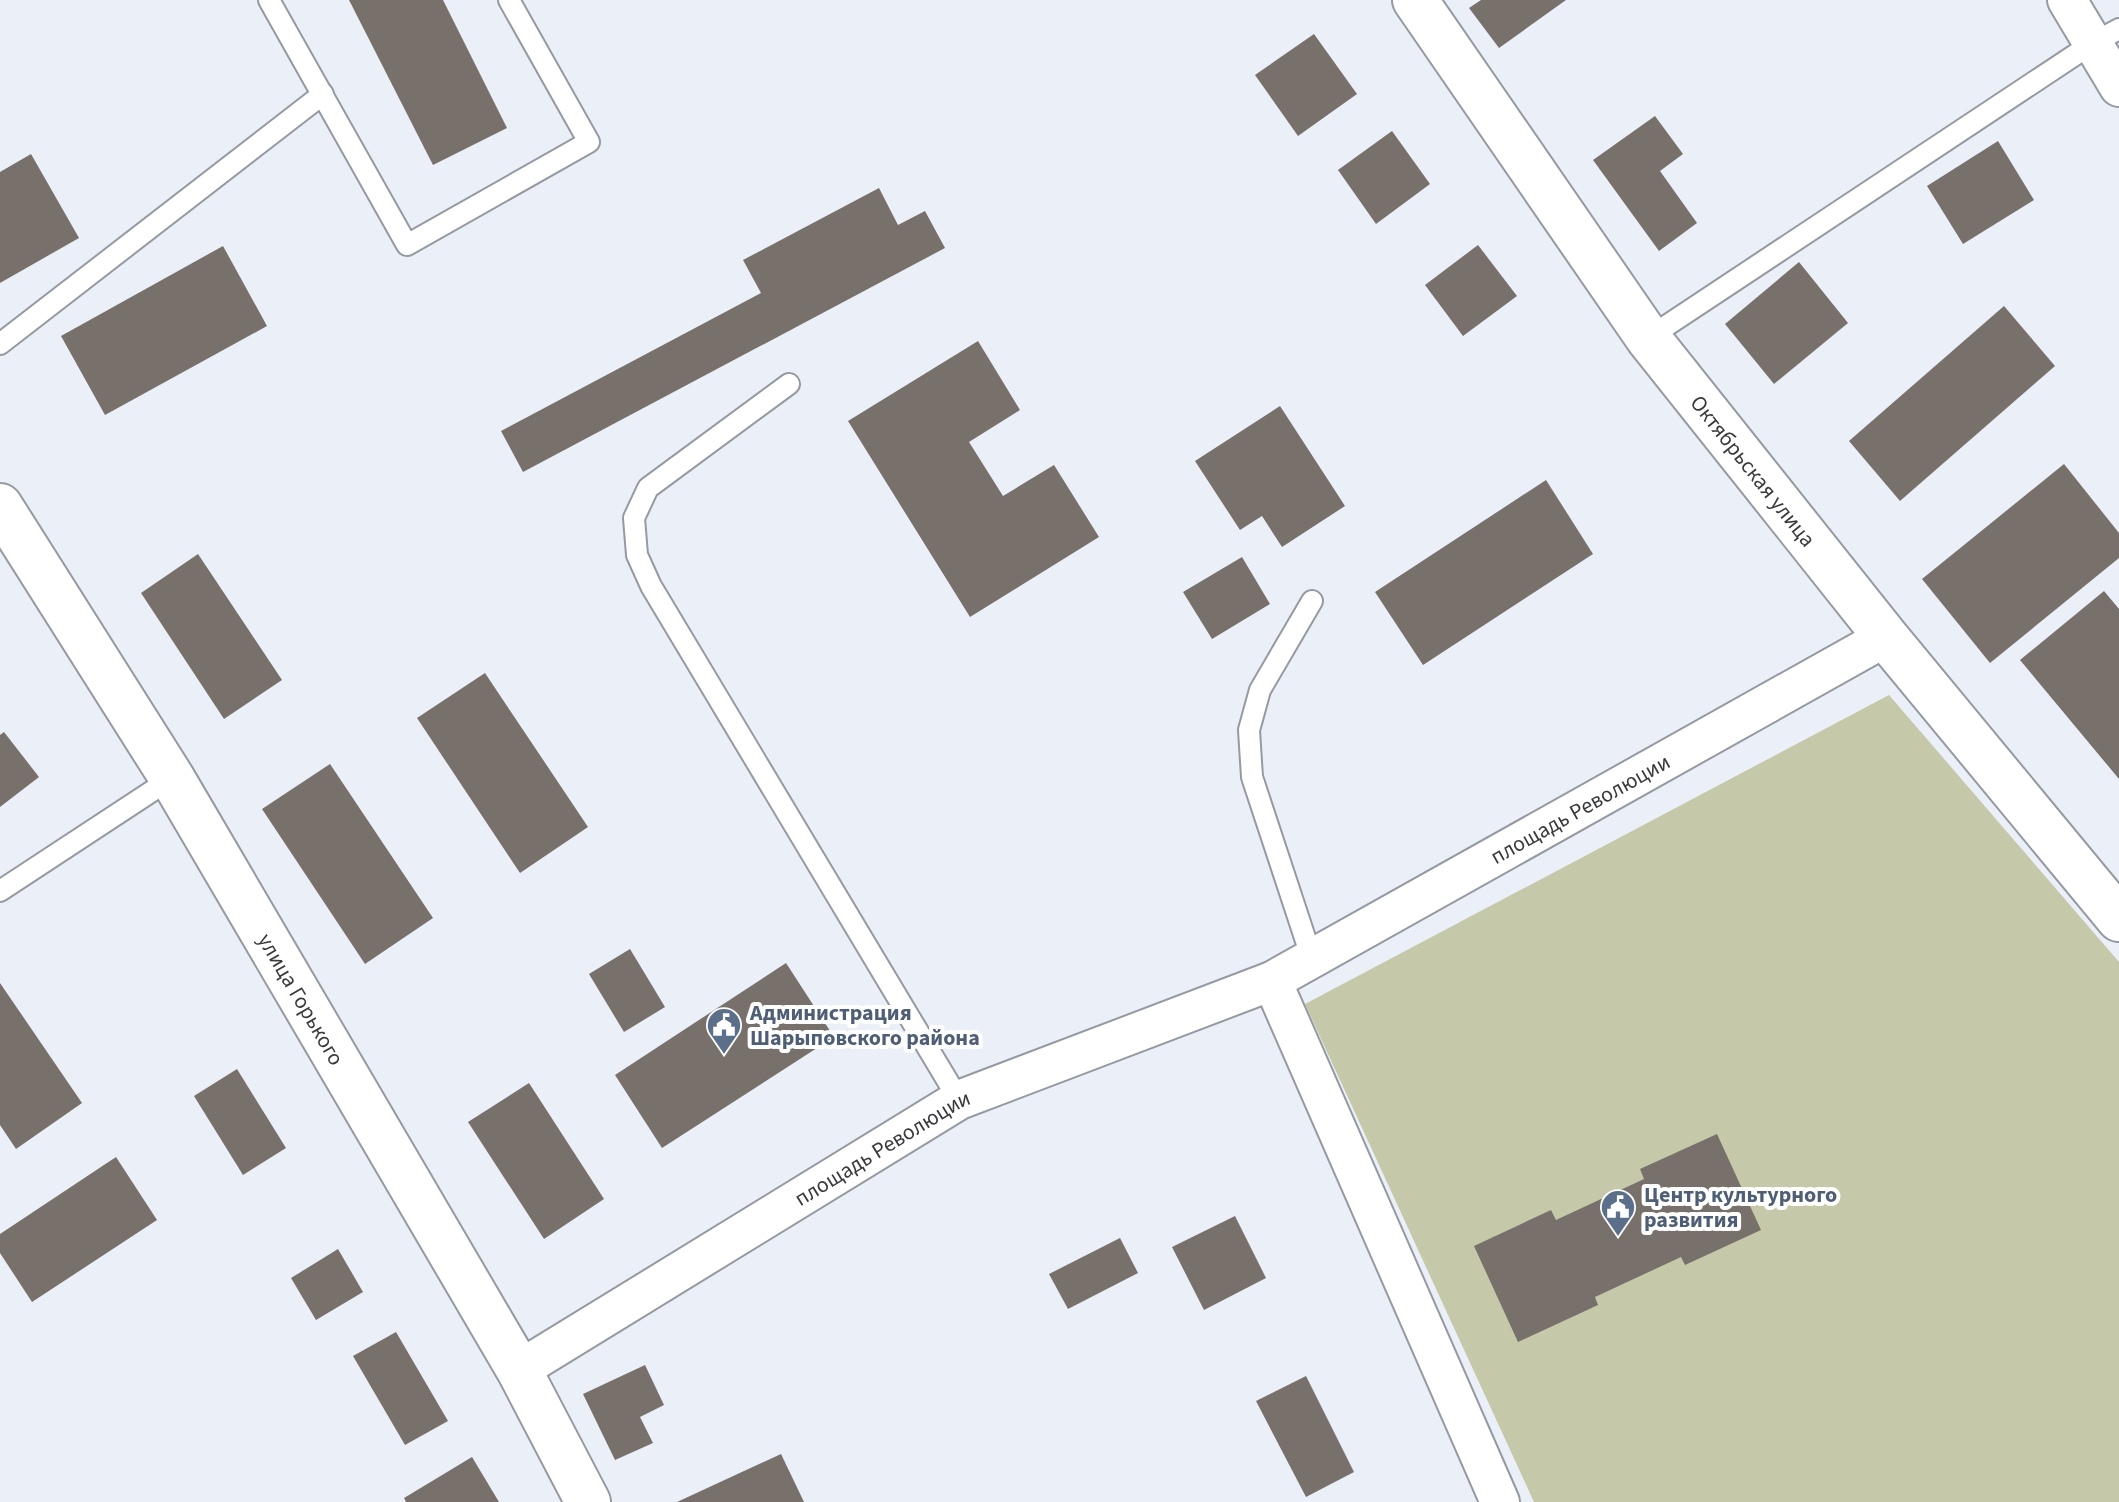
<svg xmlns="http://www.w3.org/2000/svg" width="2119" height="1502" font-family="'Source Sans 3',sans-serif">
<rect width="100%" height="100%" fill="#ebf0f8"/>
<path fill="#c5c9aa" d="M1889,695L2119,962V1502H1534L1305,1004Z"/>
<g fill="#77706b">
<path d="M349,0H443L507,128L433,165Z"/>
<path d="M1481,0H1566L1499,48L1469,8Z"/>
<path d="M1314,34L1357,94L1298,136L1255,75Z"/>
<path d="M1655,116L1683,154L1660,171L1697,223L1659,251L1593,160Z"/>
<path d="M1392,131L1430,184L1376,224L1338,170Z"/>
<path d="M1998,141L2034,200L1963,244L1927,186Z"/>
<path d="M31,154L79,238L0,283V172Z"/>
<path d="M879,188L898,225L925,211L945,248L523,472L501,431L761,293L743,260Z"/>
<path d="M1478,245L1517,296L1463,336L1425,285Z"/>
<path d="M223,246L267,326L105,415L61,336Z"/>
<path d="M1799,262L1848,323L1774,384L1725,324Z"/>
<path d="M2004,306L2055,366L1900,501L1849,441Z"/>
<path d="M978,341L1020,410L969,442L1003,496L1054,465L1099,537L970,617L848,421Z"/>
<path d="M1280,406L1345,506L1282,547L1262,516L1240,530L1195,461Z"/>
<path d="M2064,464L2119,533V558L1990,663L1922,579Z"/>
<path d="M1546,480L1593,554L1423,665L1375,592Z"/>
<path d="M198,554L282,680L224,719L141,593Z"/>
<path d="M1242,557L1270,604L1212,639L1183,592Z"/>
<path d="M2104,591L2119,609V779L2020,660Z"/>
<path d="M485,673L588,827L520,873L417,718Z"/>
<path d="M4,732L39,777L0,807V735Z"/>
<path d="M330,764L433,918L365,964L262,809Z"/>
<path d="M630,949L665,1007L624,1032L589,974Z"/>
<path d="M786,963L834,1037L662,1148L615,1075Z"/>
<path d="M0,983L82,1103L16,1149L0,1125Z"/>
<path d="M237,1069L286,1148L243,1175L194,1096Z"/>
<path d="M529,1083L604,1199L544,1239L468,1122Z"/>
<path d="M1717,1134L1761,1230L1685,1265L1681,1257L1595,1297L1598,1305L1518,1342L1474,1246L1551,1210L1556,1220L1644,1179L1640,1169Z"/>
<path d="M116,1157L157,1220L32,1302L0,1253V1234Z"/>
<path d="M1235,1216L1266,1278L1204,1310L1172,1247Z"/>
<path d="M1120,1238L1138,1273L1068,1309L1049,1274Z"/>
<path d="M338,1249L363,1292L316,1320L291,1278Z"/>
<path d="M396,1332L448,1421L405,1445L353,1356Z"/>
<path d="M645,1365L664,1405L640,1417L653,1443L615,1460L583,1394Z"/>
<path d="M1306,1376L1354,1472L1306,1497L1256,1401Z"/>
<path d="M781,1454L804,1502H677Z"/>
<path d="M472,1457L499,1502H406L404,1498Z"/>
</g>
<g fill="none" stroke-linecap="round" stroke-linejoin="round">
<g stroke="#9599a1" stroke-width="24">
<g id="lane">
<path d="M269,0L407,245L589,142L509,0"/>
<path d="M1648,338L2093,43L2119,29"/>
<path d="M0,344L323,94"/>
<path d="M789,384L648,488L634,518L637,555L651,586L959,1100"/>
<path d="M0,891L172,778"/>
<path d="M1312,959L1252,777L1249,730L1260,690L1312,601"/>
</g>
</g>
<g stroke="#9599a1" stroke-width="42">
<g id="street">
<path d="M2067,0L2119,87"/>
<path d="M1272,981L1500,1502"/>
<path id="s1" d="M519,1370L959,1100L1272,981L1886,637"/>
</g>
</g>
<g stroke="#9599a1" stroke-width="48">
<g id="secondary">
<path id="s2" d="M1415,0L1648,338L1886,637L2119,919"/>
<path id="s3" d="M0,506L172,778L519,1370L588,1502"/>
</g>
</g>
<use href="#lane" stroke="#fff" stroke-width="20"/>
<use href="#street" stroke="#fff" stroke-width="38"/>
<use href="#secondary" stroke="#fff" stroke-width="44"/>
</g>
<defs>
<g id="civic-pin" transform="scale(1.8)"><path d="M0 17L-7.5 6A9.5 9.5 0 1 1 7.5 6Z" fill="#5c6f8a" stroke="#fff"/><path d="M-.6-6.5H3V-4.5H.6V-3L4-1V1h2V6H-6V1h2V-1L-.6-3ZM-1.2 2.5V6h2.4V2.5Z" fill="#fff"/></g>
</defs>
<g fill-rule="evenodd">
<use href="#civic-pin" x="724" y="1025"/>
<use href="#civic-pin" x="1618" y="1207"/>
</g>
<g text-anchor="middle" stroke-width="8" stroke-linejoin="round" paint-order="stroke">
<g font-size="22" fill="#383a3d" stroke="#fff">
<text dy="8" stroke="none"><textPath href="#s2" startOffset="580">Октябрьская улица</textPath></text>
<text dy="8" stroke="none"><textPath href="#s1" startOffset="1204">площадь Революции</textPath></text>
<text dy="8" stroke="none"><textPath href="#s3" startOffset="578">улица Горького</textPath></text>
<text dy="8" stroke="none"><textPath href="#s1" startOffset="426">площадь Революции</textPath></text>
</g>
<g font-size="22" font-weight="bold" fill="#4e5e75" stroke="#fff" text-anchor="start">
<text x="750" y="1020">Администрация<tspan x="750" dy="25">Шарыповского района</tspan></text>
<text x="1644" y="1202">Центр культурного<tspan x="1644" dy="25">развития</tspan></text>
</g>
</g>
</svg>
